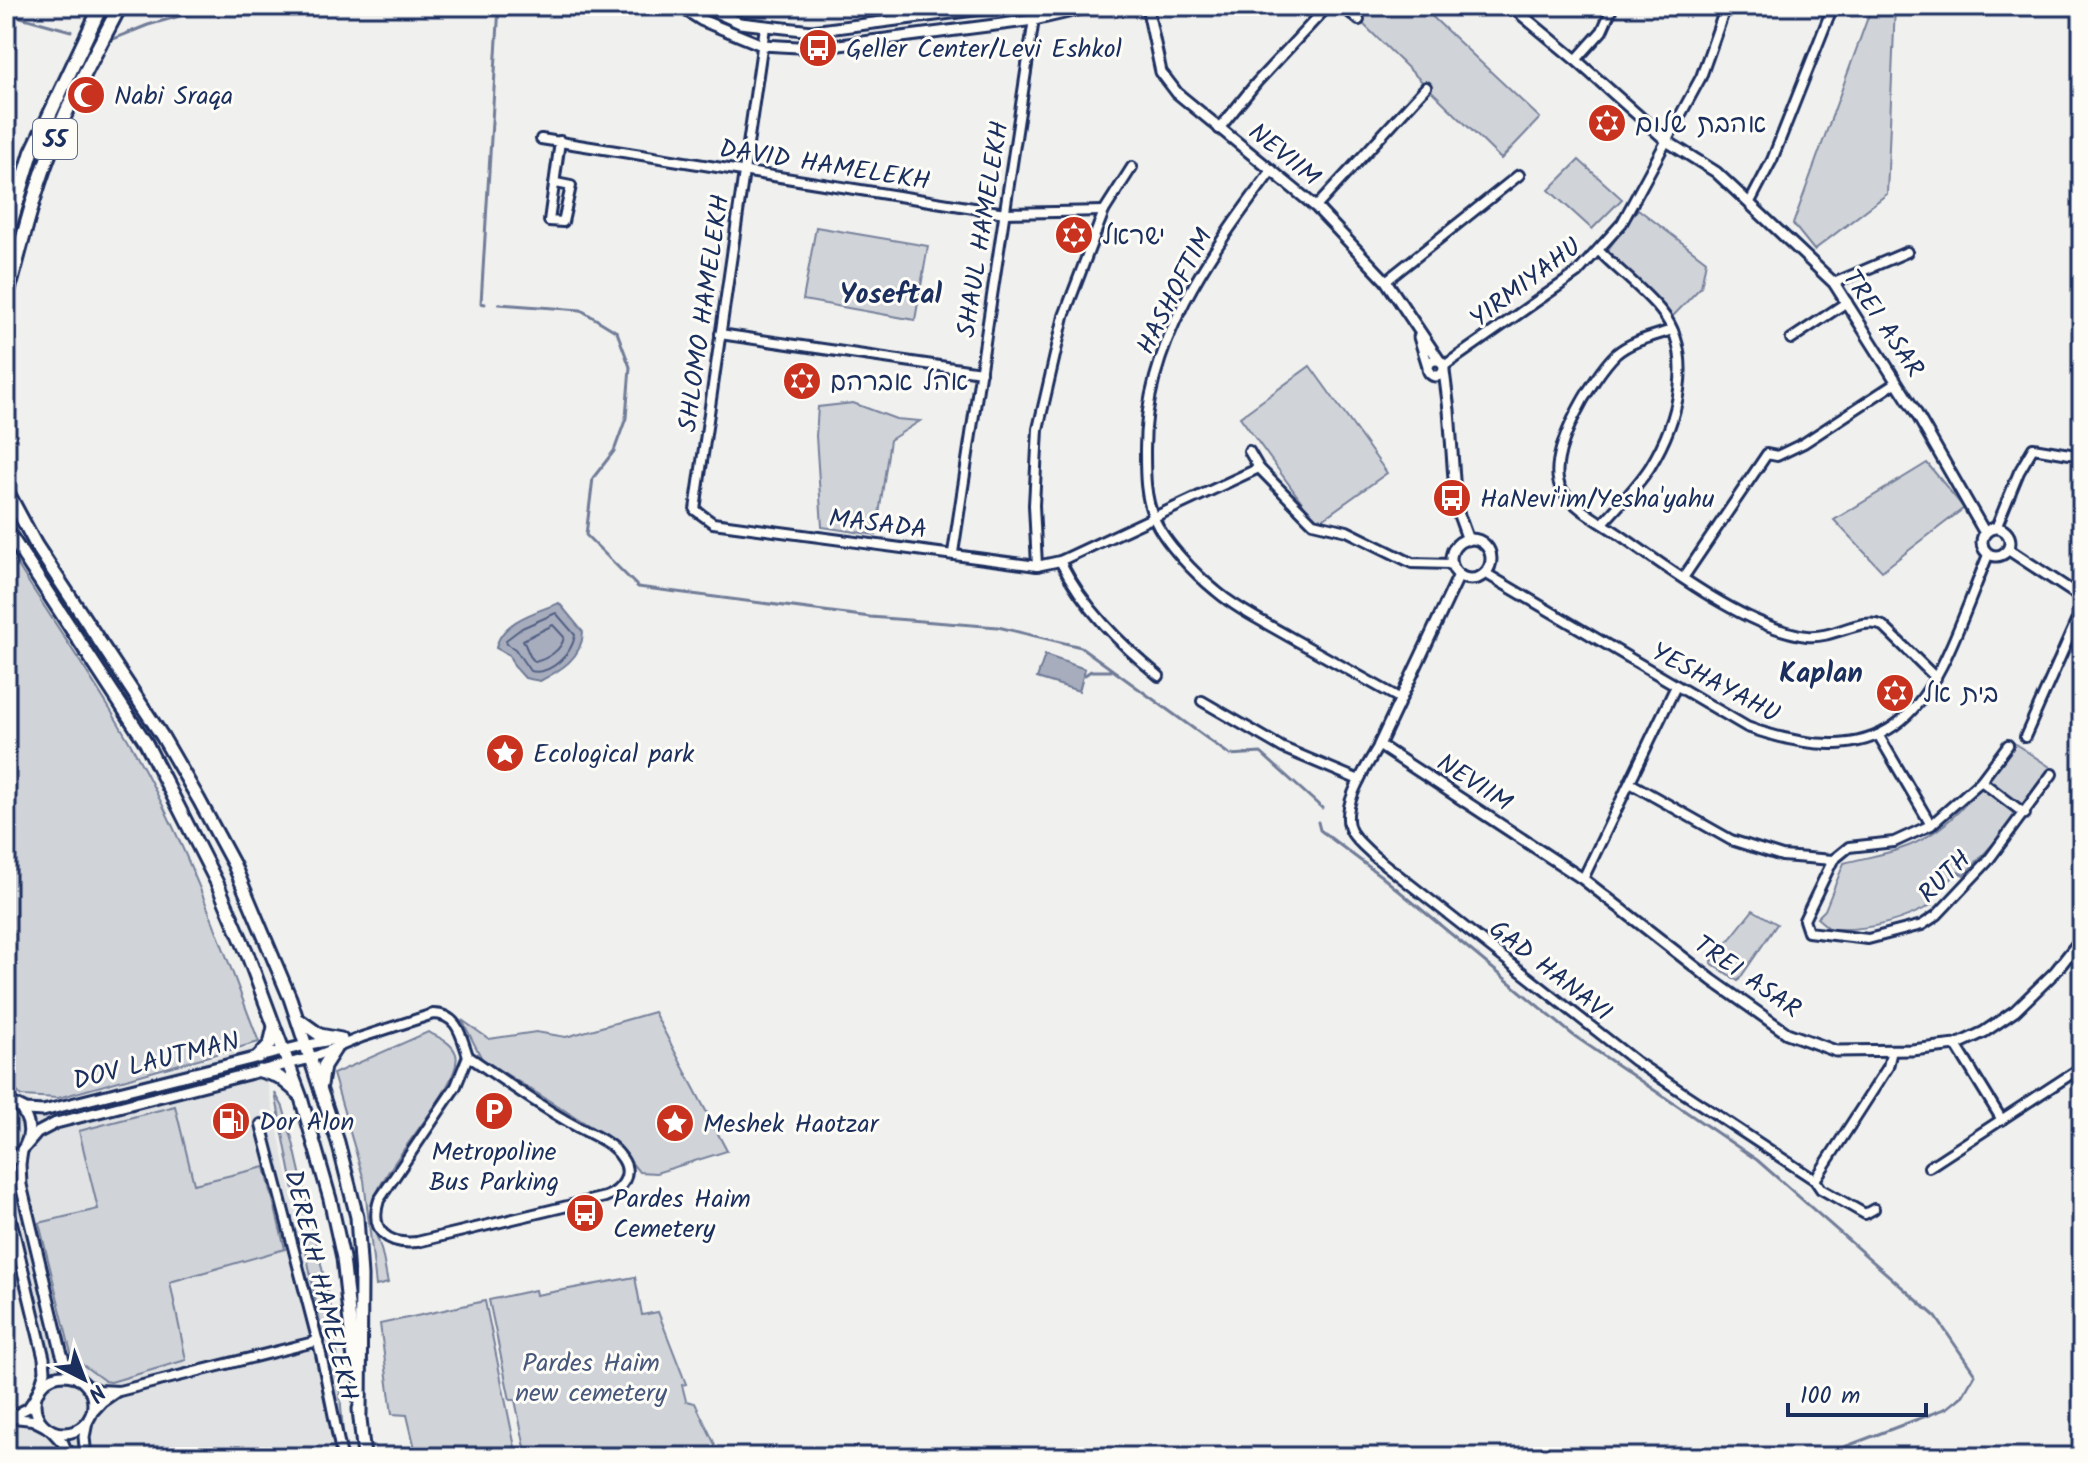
<svg xmlns="http://www.w3.org/2000/svg" width="2088" height="1463" font-family="Kalam,'Playpen Sans Hebrew',sans-serif">
<rect width="100%" height="100%" fill="#f0f0ee"/>
<filter id="ink" filterUnits="userSpaceOnUse"><feTurbulence type="fractalNoise" baseFrequency=".0125" numOctaves="2"/><feDisplacementMap in="SourceGraphic" scale="16" xChannelSelector="R" yChannelSelector="G"/><feConvolveMatrix kernelMatrix="1 2 1 2 8 2 1 2 1" color-interpolation-filters="sRGB"/></filter>
<g filter="url(#ink)">
<path fill="#e0e2e3" d="M259,1045L349,1457H6V1410L25,1401L33,1395L38,1384L40,1365L6,1244V1101L20,1097L36,1101L59,1100Z"/>
<g fill="#d0d3d8" stroke="#76819b" stroke-width="2">
<path d="M1373,6H1421L1540,118L1501,159L1359,20Z"/>
<path d="M1872,6H1895L1887,194L1814,250L1793,224Z"/>
<path d="M1579,160L1622,199L1592,229L1549,190Z"/>
<path d="M1638,209L1706,261L1701,287L1673,316L1607,251Z"/>
<path d="M816,227L928,246L915,320L803,300Z"/>
<path d="M1310,366L1387,473L1317,523L1240,417Z"/>
<path d="M853,403L896,419L920,421L890,440L876,535L822,527L816,436L818,407Z"/>
<path d="M1927,463L1964,508L1882,571L1834,520Z"/>
<path d="M6,555L17,564C63,637 115,710 154,788C196,869 226,957 259,1042L58,1098L21,1096L6,1080Z"/>
<path d="M2014,743L2053,769L2010,826L1964,875L1958,872L1932,898L1933,904C1901,922 1867,931 1830,929L1817,918L1825,910L1844,863C1863,858 1882,855 1900,849C1951,833 1983,784 2014,743Z"/>
<path d="M1753,910L1777,924L1738,981L1711,963Z"/>
<path d="M654,1012L727,1151L656,1173L639,1172L614,1141L482,1059L462,1020L489,1039L536,1032L566,1037Z"/>
<path d="M428,1032C438,1037 452,1042 456,1054C465,1086 376,1169 371,1211C369,1225 377,1234 380,1246C384,1258 385,1271 388,1283L376,1286L364,1180L333,1074Z"/>
<path d="M275,1093L283,1107L293,1142L335,1325L344,1446Z"/>
<path d="M175,1106L194,1184L265,1167L285,1249L170,1282L186,1360L111,1382L105,1381L72,1357L39,1223L98,1209L79,1131Z"/>
<path d="M635,1277L642,1315L658,1312L686,1384L682,1385L686,1401L695,1403L721,1457H527L515,1400H510L489,1300L535,1290L536,1295Z"/>
<path d="M485,1301L517,1457H417L407,1415L392,1414L380,1324Z"/>
</g>
<g fill="#a7adbd" stroke="#6f7b97" stroke-width="2">
<path d="M559,603L583,632C582,658 561,670 540,681L525,678L514,666L509,655L496,648C501,621 536,612 559,603Z"/>
<path d="M1045,655L1085,669L1079,691L1037,678Z"/>
</g>
<g fill="none" stroke-linecap="round" stroke-linejoin="round">
<g stroke="#536184" stroke-width="2">
<path d="M556,613L575,635C572,654 550,676 530,671L515,649L507,644L506,640L522,628Z"/>
<path d="M553,625L564,637C562,650 547,659 535,662L530,656L523,640Z"/>
</g>
<g stroke="#6f7b97" stroke-width="3">
<path d="M6,13L71,31"/>
<path d="M108,41L148,25L215,6"/>
<path d="M485,304L481,303L499,6"/>
<path d="M499,304L581,310L617,332L630,367L626,418L614,451L593,478L586,535L638,587L870,617L998,627L1081,647L1230,755L1261,753L1322,808"/>
<path d="M1085,675L1091,671H1111"/>
<path d="M1318,822L1320,830L1381,876L1573,1035L1757,1160L1936,1317L1975,1374L1963,1395L1947,1408L1818,1457"/>
</g>
<g stroke="#1b2f5e" stroke-width="14">
<g id="minor">
<path d="M1342,6L1359,20"/>
<path d="M765,27L695,510L713,523L1037,566L1060,561L1259,468"/>
<path d="M1576,60L1602,31L1613,6"/>
<path d="M1219,129L1257,82L1328,6"/>
<path d="M541,139L1005,213L1104,211"/>
<path d="M1272,170C1210,253 1144,344 1145,452C1145,474 1145,497 1154,518C1164,542 1195,574 1216,591C1237,609 1264,622 1288,636C1325,657 1362,677 1399,698"/>
<path d="M556,183L571,186L563,222L549,221L560,141"/>
<path d="M1750,202L1772,160L1833,6"/>
<path d="M1316,207L1426,87"/>
<path d="M1599,251C1619,271 1643,289 1661,311C1697,355 1677,423 1650,467C1637,487 1619,505 1603,523"/>
<path d="M1386,281L1519,175"/>
<path d="M1834,283L1907,252"/>
<path d="M1672,330C1654,336 1631,341 1616,354C1593,376 1542,460 1562,490C1575,509 1601,522 1620,535C1669,569 1748,629 1807,636C1834,639 1861,616 1883,626L1936,678"/>
<path d="M720,334L981,372"/>
<path d="M1791,339L1847,302"/>
<path d="M1444,366L1577,273L1622,223L1701,77L1726,6"/>
<path d="M1249,451L1259,468L1313,523L1347,531L1412,563L1451,564"/>
<path d="M1996,528L2019,472L2033,448L2082,456"/>
<path d="M953,553L1036,6"/>
<path d="M1060,561C1084,608 1119,643 1159,676"/>
<path d="M1037,566L1034,505L1038,429L1064,316L1104,211L1132,167"/>
<path d="M1485,573L1747,727C1915,786 1936,683 1988,555"/>
<path d="M1683,578L1767,454L1777,456L1804,443L1897,382"/>
<path d="M1202,701L1283,748L1359,780"/>
<path d="M1879,736L1931,825"/>
<path d="M2025,737L2082,608"/>
<path d="M1379,745C1367,766 1337,809 1352,833C1358,842 1367,849 1374,856L1635,1061L1815,1180L1821,1189L1865,1214L1874,1209"/>
<path d="M2008,745L1981,781L1931,825L1894,842L1849,847L1833,860L1804,920L1808,932L1868,939L1922,925L1937,915L1987,862L2052,774"/>
<path d="M1981,781L2025,814"/>
<path d="M1630,783L1731,840L1782,856L1833,860"/>
<path d="M1583,879L1676,686"/>
<path d="M306,1045L334,1040"/>
<path d="M1956,1045L2002,1120"/>
<path d="M468,1056C502,1079 536,1104 572,1124C591,1135 610,1140 622,1158C634,1175 621,1191 605,1197L417,1242C388,1245 369,1231 379,1200L456,1086Z"/>
<path d="M311,1058L362,1037L433,1014C458,1014 461,1036 468,1056"/>
<path d="M261,1124L321,1354L342,1457"/>
<path d="M1929,1167L2082,1067"/>
<path d="M1815,1180L1888,1067L1892,1050"/>
<path d="M86,1385L99,1390L119,1391L318,1341"/>
<path d="M91,1414L102,1402L118,1391"/>
<path d="M14,1418L32,1420L46,1427"/>
<path d="M6,1419L28,1408L37,1394"/>
</g>
</g>
<g stroke="#1b2f5e" stroke-width="15">
<g id="tertiary">
<path d="M679,6L701,20L762,45L816,48L1034,20L1094,6"/>
<path d="M702,6L740,23L812,31L1005,6"/>
<path d="M1147,6L1161,72L1177,93L1316,207L1386,281L1439,360"/>
<path d="M1511,6L1576,60L1668,142L1716,172L1834,283L1915,411L1985,533"/>
<path d="M1419,337L1428,366"/>
<circle cx="1436" cy="368" r="8"/>
<path d="M1444,371L1449,410L1456,507L1468,540"/>
<circle cx="1996" cy="542" r="14"/>
<circle cx="1471" cy="559" r="20"/>
<path d="M2009,550L2082,598"/>
<path d="M1459,575L1379,745L1583,879L1712,980L1787,1033L1836,1051L1912,1050L1956,1045L1984,1032L2015,1011L2055,972L2082,938"/>
<path d="M6,1100L26,1110L43,1111L306,1045"/>
<path d="M25,1147L37,1133L56,1123L311,1058"/>
<path d="M22,1151L20,1164L21,1185L61,1351L65,1363L78,1379"/>
<path d="M6,1162C29,1152 36,1128 20,1108"/>
<path d="M6,1200L44,1358L45,1371L39,1390"/>
<circle cx="64" cy="1404" r="29"/>
<path d="M52,1431L63,1443L69,1457"/>
<path d="M86,1457L84,1437L87,1422"/>
</g>
</g>
<g stroke="#1b2f5e" stroke-width="17">
<g id="secondary">
<path d="M6,300L11,282"/>
<path d="M6,489L36,545L162,736L199,800L234,865L290,998L338,1142L357,1217L361,1276L360,1414"/>
<path d="M6,529L146,743L217,883L247,953L301,1098L330,1199L343,1258L354,1360"/>
<path d="M299,1020L320,1035L341,1039"/>
<path d="M258,1057L270,1044L274,1027"/>
<path d="M260,1071L279,1077L297,1092"/>
<path d="M321,1085L324,1066L335,1049"/>
<path d="M359,1409L364,1457"/>
</g>
</g>
<g stroke="#1b2f5e" stroke-width="18">
<g id="trunk">
<path d="M6,238L32,152L101,6"/>
<path d="M11,282C24,234 36,185 55,139C73,93 97,50 120,6"/>
</g>
</g>
<use href="#minor" stroke="#fdfcf7" stroke-width="8"/>
<use href="#tertiary" stroke="#fdfcf7" stroke-width="9"/>
<use href="#secondary" stroke="#fdfcf7" stroke-width="11"/>
<use href="#trunk" stroke="#fdfcf7" stroke-width="12"/>
</g>
</g>
<defs>
<g id="bus-disc" transform="scale(2)"><circle r="9.5" fill="#c8321e" stroke="#fdfcf7"/><path d="M-5-6H5V4H4V6H2V4H-2V6H-4V4H-5ZM-3.5-4V0h7V-4ZM-3.5 1.2v1.5H-2V1.2ZM2 1.2v1.5H3.5V1.2Z" fill="#fff"/></g>
<g id="mosque-disc" transform="scale(2)"><circle r="9.5" fill="#c8321e" stroke="#fdfcf7"/><path d="M3.5-4.9A6 6 0 1 0 3.5 4.9A5 5 0 1 1 3.5-4.9Z" fill="#fff"/></g>
<g id="synagogue-disc" transform="scale(2)"><circle r="9.5" fill="#c8321e" stroke="#fdfcf7"/><path d="M0-6.5L5.6 3.2H-5.6ZM0 6.5L5.6-3.2H-5.6Z" fill="#fff"/></g>
<g id="sight-disc" transform="scale(2)"><circle r="9.5" fill="#c8321e" stroke="#fdfcf7"/><path d="M0-6L1.8-2.2L6-1.7L2.9 1.2L3.7 5.4L0 3.3L-3.7 5.4L-2.9 1.2L-6-1.7L-1.8-2.2Z" fill="#fff"/></g>
<g id="parking-disc" transform="scale(2)"><circle r="9.5" fill="#c8321e" stroke="#fdfcf7"/><path d="M-3.5-5.5H1a3.5 3.5 0 0 1 0 7H-1V5.5H-3.5ZM-1-3.4V-.6H.8a1.4 1.4 0 0 0 0-2.8Z" fill="#fff"/></g>
<g id="fuel-disc" transform="scale(2)"><circle r="9.5" fill="#c8321e" stroke="#fdfcf7"/><path d="M-5.5-6h7V0h2V4h1.3V-2.5L3-4.5l.8-.8L6-3V5H2.5V1h-1V6h-7ZM-4.2-4.7v3.2H.2V-4.7Z" fill="#fff"/></g>
</defs>
<g fill-rule="evenodd">
<use href="#bus-disc" x="818" y="48"/>
<use href="#mosque-disc" x="86" y="95"/>
<use href="#synagogue-disc" x="1607" y="123"/>
<use href="#synagogue-disc" x="1074" y="235"/>
<use href="#synagogue-disc" x="802" y="381"/>
<use href="#bus-disc" x="1452" y="498"/>
<use href="#synagogue-disc" x="1895" y="693"/>
<use href="#sight-disc" x="505" y="753"/>
<use href="#parking-disc" x="494" y="1111"/>
<use href="#fuel-disc" x="231" y="1121"/>
<use href="#sight-disc" x="675" y="1123"/>
<use href="#bus-disc" x="585" y="1213"/>
</g>
<g text-anchor="middle" stroke-width="6" stroke-linejoin="round" paint-order="stroke">
<rect fill="#fdfcf7" stroke="#5f6c8c" stroke-width="2" x="33" y="119" width="44" height="40" rx="6"/>
<g font-size="24" font-weight="bold" fill="#1b2f5e">
<text x="55" y="147">55</text>
</g>
<g font-size="26" fill="#1b2f5e" stroke="#fdfcf7" text-anchor="start">
<text x="846" y="57">Geller Center/Levi Eshkol</text>
<text x="114" y="104">Nabi Sraqa</text>
<text x="1635" y="132">אהבת שלום</text>
<text x="1102" y="244">ישראל</text>
<text x="830" y="390">אהל אברהם</text>
<text x="1480" y="507">HaNevi'im/Yesha'yahu</text>
<text x="1923" y="702">בית אל</text>
<text x="533" y="762">Ecological park</text>
<text x="259" y="1130">Dor Alon</text>
<text x="703" y="1132">Meshek Haotzar</text>
<text x="494" y="1160" text-anchor="middle">Metropoline<tspan x="494" dy="30">Bus Parking</tspan></text>
<text x="613" y="1207">Pardes Haim<tspan x="613" dy="30">Cemetery</tspan></text>
</g>
<g font-size="26" fill="#1b2f5e" stroke="#fdfcf7">
<text transform="translate(1285 154) rotate(39)" y="9">NEVIIM</text>
<text transform="translate(825 164) rotate(9)" y="9">DAVID HAMELEKH</text>
<text transform="translate(982 229) rotate(-81)" y="9">SHAUL HAMELEKH</text>
<text transform="translate(1525 282) rotate(-37)" y="9">YIRMIYAHU</text>
<text transform="translate(1174 291) rotate(-63)" y="9">HASHOFTIM</text>
<text transform="translate(703 313) rotate(-82)" y="9">SHLOMO HAMELEKH</text>
<text transform="translate(1884 323) rotate(56)" y="9">TREI ASAR</text>
<text transform="translate(878 523) rotate(7)" y="9">MASADA</text>
<text transform="translate(1716 682) rotate(28)" y="9">YESHAYAHU</text>
<text transform="translate(1475 782) rotate(33)" y="9">NEVIIM</text>
<text transform="translate(1944 876) rotate(-45)" y="9">RUTH</text>
<text transform="translate(1551 970) rotate(38)" y="9">GAD HANAVI</text>
<text transform="translate(1748 976) rotate(35)" y="9">TREI ASAR</text>
<text transform="translate(156 1060) rotate(-14)" y="9">DOV LAUTMAN</text>
<text transform="translate(322 1285) rotate(76)" y="9">DEREKH HAMELEKH</text>
</g>
<g font-size="26" fill="#48587c" stroke="#fdfcf7">
<text x="591" y="1371">Pardes Haim<tspan x="591" dy="30">new cemetery</tspan></text>
</g>
<g font-size="28" font-weight="bold" fill="#1b2f5e" stroke="#fdfcf7">
<text x="891" y="303">Yoseftal</text>
<text x="1821" y="682">Kaplan</text>
</g>
</g>
<rect width="2088" height="1463" fill="none" stroke="#fdfcf7" stroke-width="32"/>
<rect x="16" y="16" width="2056" height="1431" fill="none" stroke="#1b2f5e" stroke-width="3" filter="url(#ink)"/>
<g transform="translate(84 1379) rotate(138)" stroke="#fdfcf7" stroke-width="6" paint-order="stroke">
<path d="M0-6L14 30L0 20L-14 30Z" fill="#1b2f5e"/>
<text y="-12" font-size="22" font-weight="bold" text-anchor="middle" fill="#1b2f5e">N</text>
</g>
<path d="M1788 1403v12h138v-12" fill="none" stroke="#1b2f5e" stroke-width="4"/>
<text x="1800" y="1403" font-size="24" fill="#1b2f5e" stroke="#fdfcf7" stroke-width="6" paint-order="stroke">100 m</text>
</svg>
